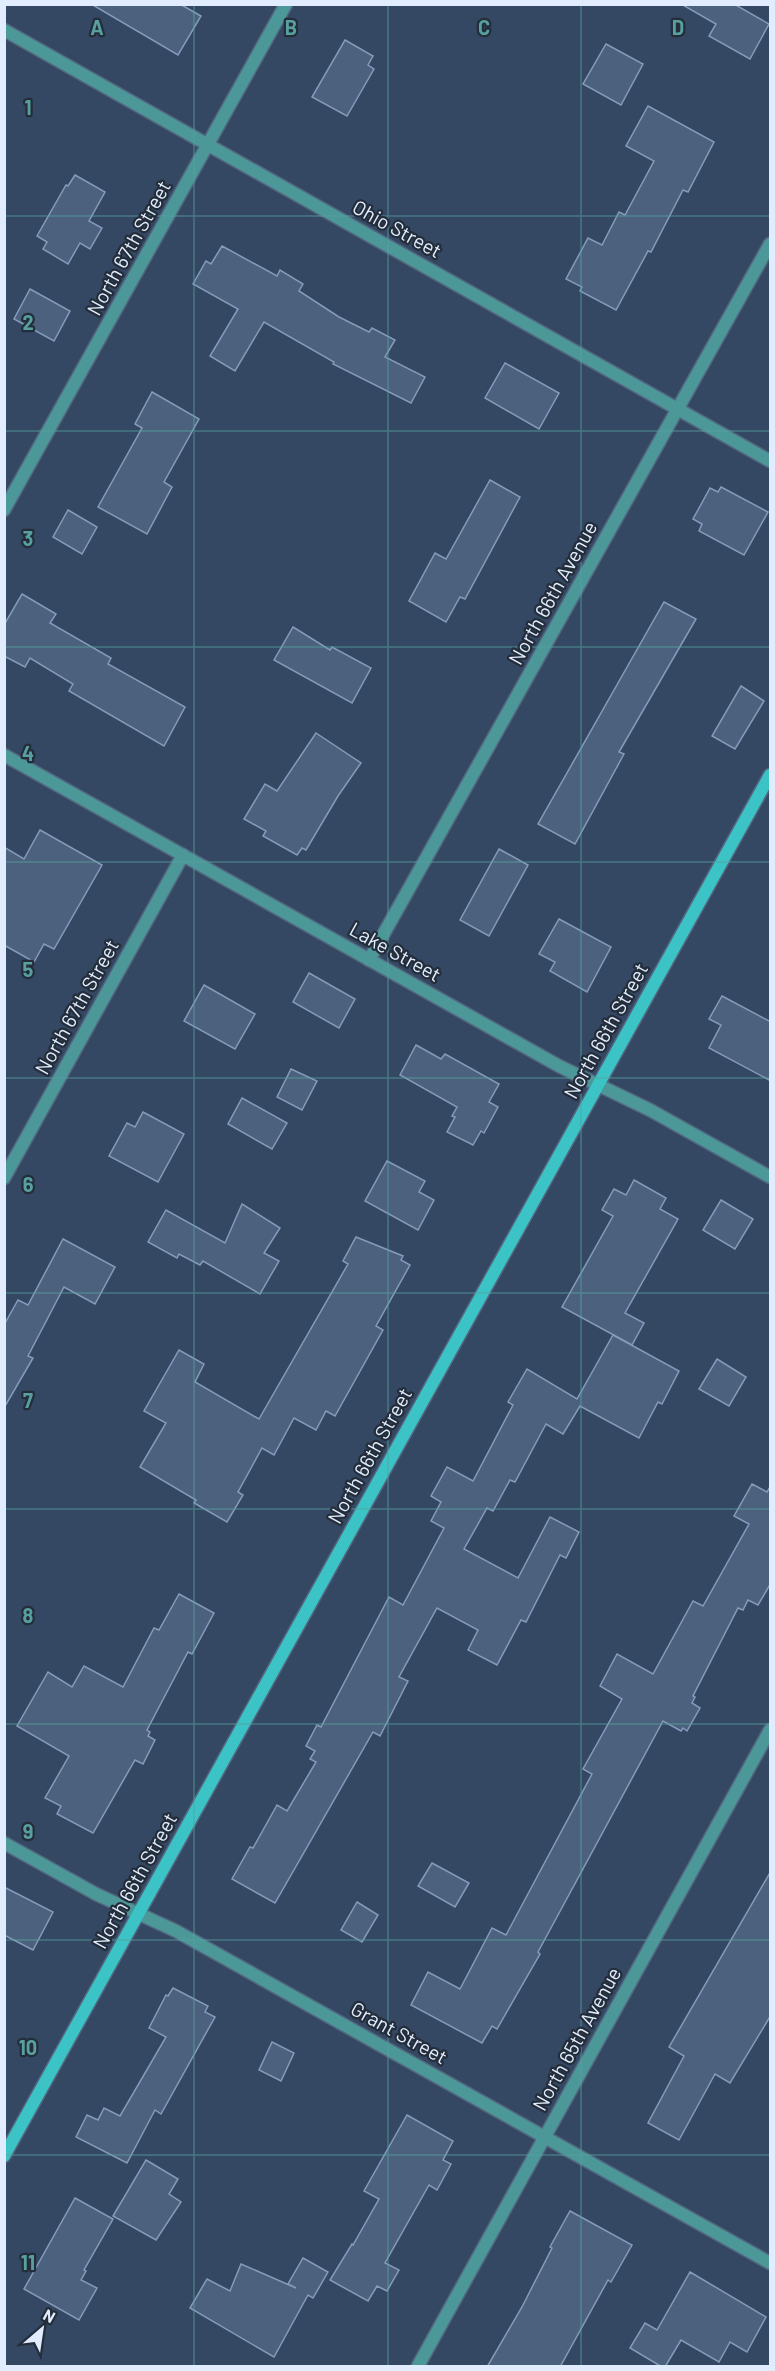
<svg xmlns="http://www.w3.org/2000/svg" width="775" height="2371" font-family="Barlow,sans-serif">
<rect width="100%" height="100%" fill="#344863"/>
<g fill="#4c617d" stroke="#859bbb" stroke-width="1.5">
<path d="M91,4H180L201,16L178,55Z"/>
<path d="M681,4H734L769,24L750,59L709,36L716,24Z"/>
<path d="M345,40L373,56L368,65L374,69L347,116L312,97Z"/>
<path d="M606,44L643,64L621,105L583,84Z"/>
<path d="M648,106L714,142L688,192L683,190L651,252L648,251L616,310L580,291L582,287L566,279L588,238L602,245L619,212L625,215L654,161L626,146Z"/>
<path d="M75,175L105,192L89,221L102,228L90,249L80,243L68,264L43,249L47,242L37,236L66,185L68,186Z"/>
<path d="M222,246L277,276L280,270L303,284L299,291L339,317L369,332L372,328L395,340L385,357L425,377L411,403L333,364L334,362L264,322L235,371L210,356L238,309L193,284L206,261L211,264Z"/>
<path d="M30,289L70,311L54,341L14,319Z"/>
<path d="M505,363L559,393L539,429L485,398Z"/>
<path d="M152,392L199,419L164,482L172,487L147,534L98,507L142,428L135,424Z"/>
<path d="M490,480L520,497L465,599L460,597L446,622L409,601L435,553L446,559Z"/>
<path d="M721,487L768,512L744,555L699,531L702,524L693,519L710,488L718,492Z"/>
<path d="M68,510L97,527L82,554L53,537Z"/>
<path d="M22,594L56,614L50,623L111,658L108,664L185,707L164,746L69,691L73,684L30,658L25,667L4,656V625Z"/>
<path d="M664,602L696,619L619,752L624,754L575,844L538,824Z"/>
<path d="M293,627L330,650L332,647L371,668L352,703L274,660Z"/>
<path d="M741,686L764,701L735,749L712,736Z"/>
<path d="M316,733L361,763L338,796L306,850L302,848L297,855L263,836L266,831L244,819L265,784L277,791Z"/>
<path d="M40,830L102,865L54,949L44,944L34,962L4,945V847L24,859Z"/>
<path d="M499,849L528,865L489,936L460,920Z"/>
<path d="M559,919L611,947L587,992L550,971L555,962L539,954Z"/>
<path d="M309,973L355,999L339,1028L293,1002Z"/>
<path d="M204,985L255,1014L235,1049L184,1021Z"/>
<path d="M722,996L771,1022V1081L709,1048L721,1025L709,1019Z"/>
<path d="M416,1045L441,1059L445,1054L499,1084L489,1102L498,1107L484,1133L481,1131L473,1145L447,1132L455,1117L452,1116L457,1107L400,1075Z"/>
<path d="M291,1069L317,1081L302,1110L277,1097Z"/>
<path d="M242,1098L287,1123L272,1149L228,1124Z"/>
<path d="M143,1112L184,1134L158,1182L109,1156L127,1123L135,1127Z"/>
<path d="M387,1161L425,1181L419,1192L434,1200L418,1230L365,1201Z"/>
<path d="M634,1180L666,1198L660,1209L678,1219L625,1313L644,1323L632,1345L562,1307L613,1216L602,1210L614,1189L626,1195Z"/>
<path d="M721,1200L753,1219L735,1249L703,1230Z"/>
<path d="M242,1204L280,1228L264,1253L279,1261L260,1294L203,1261L200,1265L179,1254L177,1258L148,1242L166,1210L225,1243Z"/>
<path d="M356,1237L403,1256L401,1260L410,1265L376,1326L383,1330L335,1416L326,1411L316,1430L294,1418L274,1455L262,1448L238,1492L243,1495L227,1522L194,1503L196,1500L140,1467L166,1423L144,1411L179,1350L204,1364L195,1382L259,1419L348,1264L343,1261Z"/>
<path d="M63,1239L115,1267L95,1304L64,1287L28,1356L33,1358L4,1408V1325L18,1300L28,1305Z"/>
<path d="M613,1335L679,1371L662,1404L658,1402L639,1438L580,1406L563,1434L546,1424L515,1482L510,1480L493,1511L487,1508L464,1549L518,1578L550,1517L579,1532L566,1558L560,1555L526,1622L521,1620L497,1665L468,1650L478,1630L437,1608L399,1677L408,1681L380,1736L373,1732L275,1903L232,1879L250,1847L253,1848L277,1805L287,1811L316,1762L310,1759L315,1751L306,1746L317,1725L321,1727L389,1597L403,1605L444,1528L431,1521L441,1502L431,1496L447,1467L473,1481L513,1405L508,1402L527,1369L577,1399Z"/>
<path d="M717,1359L746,1377L729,1406L699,1389Z"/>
<path d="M752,1484L767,1492L771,1485V1583L758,1605L748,1600L743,1610L738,1608L693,1696L695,1697L692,1703L700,1708L687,1731L683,1728L681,1731L663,1721L538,1952L540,1954L497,2029L492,2026L482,2043L411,2005L428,1972L460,1989L492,1928L506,1935L592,1774L583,1769L622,1699L600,1686L617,1654L653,1674L693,1601L703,1606L749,1524L734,1516Z"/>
<path d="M179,1594L214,1613L192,1654L188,1652L147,1730L150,1732L148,1736L155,1740L143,1764L135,1760L93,1833L57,1814L61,1806L45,1798L69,1756L17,1726L48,1672L72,1687L84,1666L123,1687L154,1628L159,1630Z"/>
<path d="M432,1863L469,1883L455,1907L418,1886Z"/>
<path d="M771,1871V2015L730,2083L715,2074L679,2140L648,2123L684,2056L669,2047Z"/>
<path d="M4,1887L53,1912L33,1950L4,1935Z"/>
<path d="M357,1902L378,1915L362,1942L341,1930Z"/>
<path d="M173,1988L208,2006L205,2012L215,2017L161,2114L155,2110L127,2163L76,2137L87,2115L98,2120L104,2108L120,2116L166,2037L149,2028L166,1995L168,1996Z"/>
<path d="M272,2042L294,2053L281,2081L259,2070Z"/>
<path d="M407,2115L453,2141L443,2160L451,2164L437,2190L429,2185L385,2263L399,2270L387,2291L377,2286L368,2301L330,2280L352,2244L353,2245L379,2199L364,2191Z"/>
<path d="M146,2160L178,2179L169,2194L181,2202L156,2240L113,2216Z"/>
<path d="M75,2198L113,2219L84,2270L86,2271L81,2280L97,2288L79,2320L24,2289Z"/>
<path d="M570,2211L632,2245L611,2282L608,2280L560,2367H487L522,2307L552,2248L550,2247Z"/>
<path d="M303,2258L328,2272L313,2298L308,2295L274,2357L190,2308L207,2279L230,2291L241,2264L296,2288L288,2284Z"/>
<path d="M690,2272L766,2317L747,2352L730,2342L719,2362L681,2340L665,2367H662L630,2348L645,2323L657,2330Z"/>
</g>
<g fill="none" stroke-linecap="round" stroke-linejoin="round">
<g stroke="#53667f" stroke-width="15">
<g id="street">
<path d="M4,30L770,461"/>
<path d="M4,510L286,4"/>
<path d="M4,755L559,1066L650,1110L770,1177"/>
<path d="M369,960L770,244"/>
<path d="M4,1178L183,855"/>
<path d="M4,1843L96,1894L176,1931L770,2263"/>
<path d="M418,2366L770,1730"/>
</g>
</g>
<g stroke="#53667f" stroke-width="15">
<path id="secondary" d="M4,2156L770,775"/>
</g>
<use href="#street" stroke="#4c9798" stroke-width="12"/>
<use href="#secondary" stroke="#3cc3c5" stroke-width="12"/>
</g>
<path fill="none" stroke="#58a0a0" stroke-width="1.5" stroke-opacity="0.55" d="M194,4V2366M388,4V2366M581,4V2366M4,216H770M4,431H770M4,647H770M4,862H770M4,1078H770M4,1293H770M4,1509H770M4,1724H770M4,1940H770M4,2155H770"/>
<g text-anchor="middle" stroke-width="4.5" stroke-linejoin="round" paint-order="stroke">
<g font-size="20" fill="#e1edfe" stroke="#242d3a">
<text transform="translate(397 229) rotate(29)" y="7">Ohio Street</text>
<text transform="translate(129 248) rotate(-61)" y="7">North 67th Street</text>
<text transform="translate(553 593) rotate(-61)" y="7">North 66th Avenue</text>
<text transform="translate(395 952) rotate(29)" y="7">Lake Street</text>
<text transform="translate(77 1007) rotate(-61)" y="7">North 67th Street</text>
<text transform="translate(606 1031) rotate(-61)" y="7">North 66th Street</text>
<text transform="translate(370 1456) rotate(-61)" y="7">North 66th Street</text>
<text transform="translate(135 1881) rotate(-61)" y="7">North 66th Street</text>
<text transform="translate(399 2033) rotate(29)" y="7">Grant Street</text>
<text transform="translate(577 2039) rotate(-61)" y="7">North 65th Avenue</text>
</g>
</g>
<g font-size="20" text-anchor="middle" font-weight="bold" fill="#58a0a0" stroke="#242d3a" stroke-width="4.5" stroke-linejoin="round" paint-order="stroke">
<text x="97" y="35">A</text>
<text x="291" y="35">B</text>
<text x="484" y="35">C</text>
<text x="678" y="35">D</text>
<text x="28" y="115">1</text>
<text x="28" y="330">2</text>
<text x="28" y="546">3</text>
<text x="28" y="761">4</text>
<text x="28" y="977">5</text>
<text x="28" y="1192">6</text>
<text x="28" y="1408">7</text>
<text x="28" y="1623">8</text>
<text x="28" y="1839">9</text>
<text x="28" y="2055">10</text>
<text x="28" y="2270">11</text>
</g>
<rect width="775" height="2371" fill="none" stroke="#e1edfe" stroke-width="12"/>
<g transform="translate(42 2329) rotate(29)" stroke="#242d3a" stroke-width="4.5" paint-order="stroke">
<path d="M0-4.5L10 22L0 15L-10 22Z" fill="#e1edfe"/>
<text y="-9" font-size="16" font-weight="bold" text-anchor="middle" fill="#e1edfe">N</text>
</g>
</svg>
